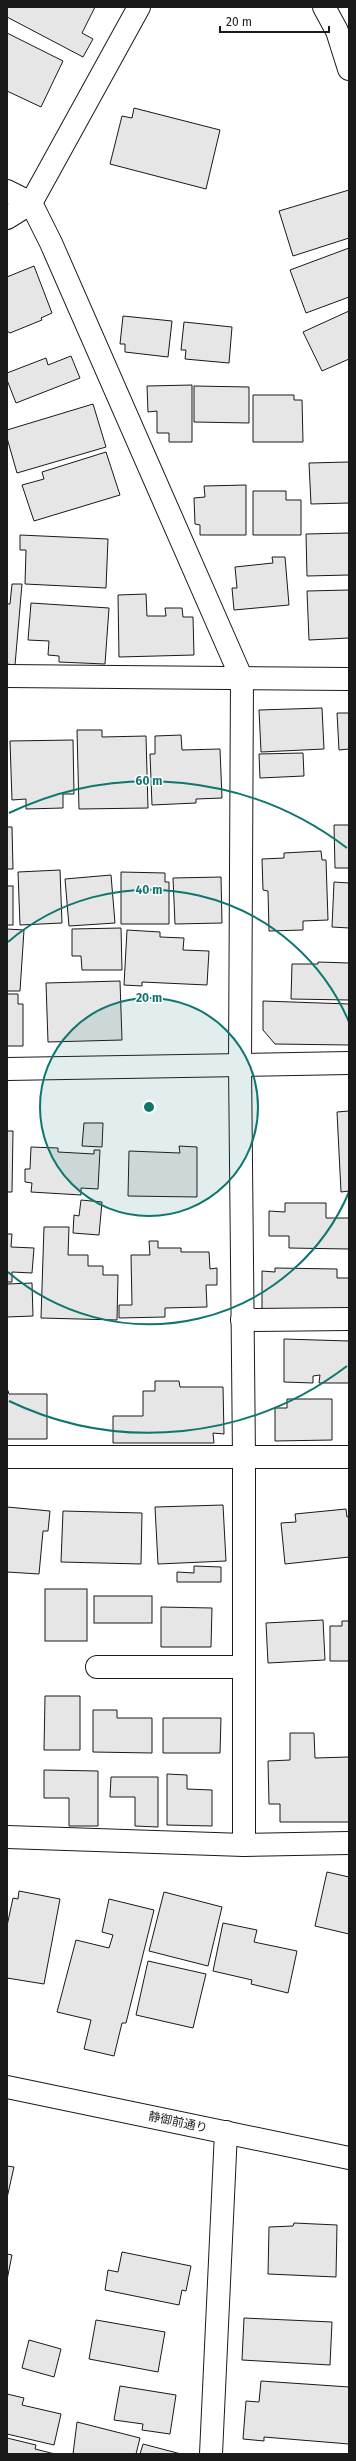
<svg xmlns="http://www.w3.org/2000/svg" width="356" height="2461" font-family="'Fira Sans','Noto Sans JP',sans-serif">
<rect width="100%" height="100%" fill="#fff"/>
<g fill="#e6e6e6" stroke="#1a1a1a">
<path d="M7,7H95L82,33L93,39L83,57L7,17Z"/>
<path d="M7,33L63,61L41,107L7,91Z"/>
<path d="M134,108L220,130L206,189L110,164L122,116L132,118Z"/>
<path d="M349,190V238L293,256L279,211Z"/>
<path d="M349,248V297L306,313L290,270Z"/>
<path d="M34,266L52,313L41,318L42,320L10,333L7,331V277Z"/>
<path d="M349,311V359L322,371L303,332Z"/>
<path d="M123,316L172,321L168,357L125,352V344H120Z"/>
<path d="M184,322L232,327L229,363L185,359L186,350H181Z"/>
<path d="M71,356L80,378L16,403L7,380V373L46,358L48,365Z"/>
<path d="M192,385V442H169V433H157V411L148,412L147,386Z"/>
<path d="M194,386L249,387V423L194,422Z"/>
<path d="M253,395H294V400H302L303,442H253Z"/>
<path d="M93,404L106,447L17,473L7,438V430Z"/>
<path d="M106,452L120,495L34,521L22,485L44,479L42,472Z"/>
<path d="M349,462V503L311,504L309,463Z"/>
<path d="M246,485V535H200V525L195,524L194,498L205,497L204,486Z"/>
<path d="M253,491H286V500H301V535H253Z"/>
<path d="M349,533V575L307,576L306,534Z"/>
<path d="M20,535L108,539L106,588L25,584L26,550H20Z"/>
<path d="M272,557H285L289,605L234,610L232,588H237L235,567L273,563Z"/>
<path d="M12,584H22L15,665L7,664V604H10Z"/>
<path d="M349,590V638L309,640L307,591Z"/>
<path d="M146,594L147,616H166L165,608H182L183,617H193L194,655L119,657L118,595Z"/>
<path d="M31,603L109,608L105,664L59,662V656L48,655L49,641L28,640Z"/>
<path d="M322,708L324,749L261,752L259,710Z"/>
<path d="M337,713H349V749L339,750Z"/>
<path d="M77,730H102V737L146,736L148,808L79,809Z"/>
<path d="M181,735L182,750L220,749L222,798L196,799V803L152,805L150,754H155V736Z"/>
<path d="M73,740L74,794H63V808L26,809V799L12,800L10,741Z"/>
<path d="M303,753L304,776L260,778L259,754Z"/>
<path d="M334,825H349V868H335Z"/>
<path d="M7,827H12L13,869H7Z"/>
<path d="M321,851L322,860H326L328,920L303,921V930L269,931L268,891L263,890L262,859L284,858V853Z"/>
<path d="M60,870L62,923L20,925L18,872Z"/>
<path d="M121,872L165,873V882H169V924H121Z"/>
<path d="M111,875L115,923L69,926L65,879Z"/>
<path d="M221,877L222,923L175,924L173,878Z"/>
<path d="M334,882L349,883V928L332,927Z"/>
<rect x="7" y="886" width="6" height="39"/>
<path d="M121,928L122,970H82L81,956H72V929Z"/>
<path d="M7,929L24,930L20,991H7Z"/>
<path d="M127,930L160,932V937L184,938L183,950L209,951L207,985L142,982V986L124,985Z"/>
<path d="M318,962L349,963V1000L291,999L292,964H318Z"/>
<path d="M120,981L122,1040L48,1042L46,983Z"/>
<path d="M7,994H18V1004H23V1046H7Z"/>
<path d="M263,1001L349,1004V1045L275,1044L263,1030Z"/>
<path d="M349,1111V1191L341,1192L337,1112Z"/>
<path d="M84,1123H103L102,1147L82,1146Z"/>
<path d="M7,1131H13L12,1192H7Z"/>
<path d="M179,1146L197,1147V1197L128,1196L129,1151L180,1153Z"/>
<path d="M31,1147L58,1148V1152L94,1154V1150H100L98,1189L81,1188V1195L31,1192L32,1183L25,1182V1169H30Z"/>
<path d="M81,1200L102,1202L99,1235L73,1233L74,1215L79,1216Z"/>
<path d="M285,1203H326V1218H349V1249L289,1248V1236H269V1211L285,1212Z"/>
<path d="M44,1227H69L68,1255H88V1266H103V1275H118L117,1320L41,1318Z"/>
<path d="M7,1234H12L11,1247L34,1248L32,1273L12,1272V1282H7Z"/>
<path d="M149,1241H158V1248H181V1252H209L210,1269L217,1268V1285H206L207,1307L165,1308V1317L119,1318V1305H132L131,1255H150Z"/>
<path d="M275,1268L337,1269V1278H349V1313L262,1311V1271L275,1272Z"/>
<path d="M32,1283L33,1316L7,1317V1284Z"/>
<path d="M284,1339L349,1341V1383H319L320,1375L313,1376V1383L284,1382Z"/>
<path d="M155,1381H179L180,1387H223L224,1434L213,1433L214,1443H113V1416H143V1391H155Z"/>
<path d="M7,1388L9,1394H47V1439H7Z"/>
<path d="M287,1399H332V1440L275,1441V1408H287Z"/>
<path d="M223,1505L226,1561L158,1564L155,1507Z"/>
<path d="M7,1507L50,1511L48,1531H43L39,1574L7,1572Z"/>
<path d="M346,1509L347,1517H349V1560V1557L285,1564L281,1523L296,1522L295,1514Z"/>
<path d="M63,1511L142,1513L141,1564L61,1562Z"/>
<path d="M194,1566L221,1567V1582H177V1572L194,1573Z"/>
<rect x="45" y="1589" width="42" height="52"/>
<rect x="94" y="1596" width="58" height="27"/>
<path d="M161,1607L212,1608L211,1647H161Z"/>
<path d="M323,1620L325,1660L268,1663L266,1623Z"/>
<path d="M342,1621H349V1661H330V1626H342Z"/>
<path d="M45,1696H80V1750H44Z"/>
<path d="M93,1710H117V1718H152V1753L93,1752Z"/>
<path d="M163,1718H221L220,1753H163Z"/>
<path d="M290,1733H314L315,1758L349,1757V1822H280V1804H269L268,1761L290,1760Z"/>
<path d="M44,1770L98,1771V1826H69V1798H44Z"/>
<path d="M167,1774L187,1775V1789L212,1790V1826L167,1825Z"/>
<path d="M111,1777H158V1827L135,1826V1797H110Z"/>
<path d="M327,1872L349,1877V1934L315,1926Z"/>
<path d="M19,1891L60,1899L44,1984L7,1978V1926L13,1898L18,1899Z"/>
<path d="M164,1892L222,1907L208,1966L149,1951Z"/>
<path d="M109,1899L154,1910L126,2023H122L114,2056L84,2049L91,2020L57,2012L76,1940L109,1948L113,1935L102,1932Z"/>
<path d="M223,1923L257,1930L254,1942L297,1951L288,1993L251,1984L252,1980L213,1971Z"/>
<path d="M148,1961L206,1974L193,2028L136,2015Z"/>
<path d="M7,2166L14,2167L7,2198Z"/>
<path d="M294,2223L337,2225L336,2277L268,2274L269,2227L293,2226Z"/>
<path d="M122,2252L191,2266L186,2291L182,2290L179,2305L105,2290L108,2270L118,2272Z"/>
<path d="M7,2254L12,2255L7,2280Z"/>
<path d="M244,2318L332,2322L330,2365L242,2360Z"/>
<path d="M96,2320L165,2332L158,2372L89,2359Z"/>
<path d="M29,2340L61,2349L54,2377L22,2368Z"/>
<path d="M261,2381L349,2387V2444L264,2437V2441L243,2439L246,2401L259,2402Z"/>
<path d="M120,2386L176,2395L170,2434L142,2430L143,2424L114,2420Z"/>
<path d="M7,2394L24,2398L22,2405L61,2414L54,2445L7,2434Z"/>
<path d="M77,2422L140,2438L136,2454H73Z"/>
<path d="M7,2438L36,2445L35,2449L55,2454H7Z"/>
<path d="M143,2444L181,2454H140Z"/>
</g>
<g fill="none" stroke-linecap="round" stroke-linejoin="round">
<g stroke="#1a1a1a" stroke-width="24">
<g id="minor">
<path d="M7,191L31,203L51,243L242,679L240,1064L244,1458V1845"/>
<path d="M7,218L31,203L139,7"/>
<path d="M7,676L349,679"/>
<path d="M7,1069L349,1063"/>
<path d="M242,1320L349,1319"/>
<path d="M7,1457H349"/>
<path d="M97,1667H244"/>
<path d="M7,1837L244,1845L349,1843"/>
<path d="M211,2454L226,2132"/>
</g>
</g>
<g stroke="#1a1a1a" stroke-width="24">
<g id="tertiary">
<path d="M324,7L337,31L349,69"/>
<path d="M7,2087L349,2158"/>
</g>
</g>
<use href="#minor" stroke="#fff" stroke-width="22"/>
<use href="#tertiary" stroke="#fff" stroke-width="22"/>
</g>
<circle cx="149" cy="1107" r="109" fill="#0f766e" fill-opacity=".12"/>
<g fill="none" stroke="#0f766e" stroke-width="2">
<circle cx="149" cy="1107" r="109"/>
<path d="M349 1192A217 217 0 0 1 8 1272M8 942A217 217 0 0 1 349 1022"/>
<path d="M347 1366A326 326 0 0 1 9 1401M9 813A326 326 0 0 1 347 848"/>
</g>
<g text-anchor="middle" stroke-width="3" stroke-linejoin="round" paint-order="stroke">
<g font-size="12" fill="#1a1a1a" stroke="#fff">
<text transform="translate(178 2122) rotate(12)" y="4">静御前通り</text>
</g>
</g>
<circle cx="149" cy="1107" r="6" fill="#0f766e" stroke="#fff" stroke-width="2"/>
<g font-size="12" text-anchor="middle" font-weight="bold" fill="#0f766e" stroke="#fff" stroke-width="3" stroke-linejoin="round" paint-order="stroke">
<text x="149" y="785">60 m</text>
<text x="149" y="894">40 m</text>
<text x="149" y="1002">20 m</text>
</g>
<rect width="356" height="2461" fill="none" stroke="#1a1a1a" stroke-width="16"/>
<path d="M220 26v6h109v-6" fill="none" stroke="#1a1a1a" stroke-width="2"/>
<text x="226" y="26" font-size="12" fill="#1a1a1a" stroke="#ffffff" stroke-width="3" paint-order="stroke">20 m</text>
</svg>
